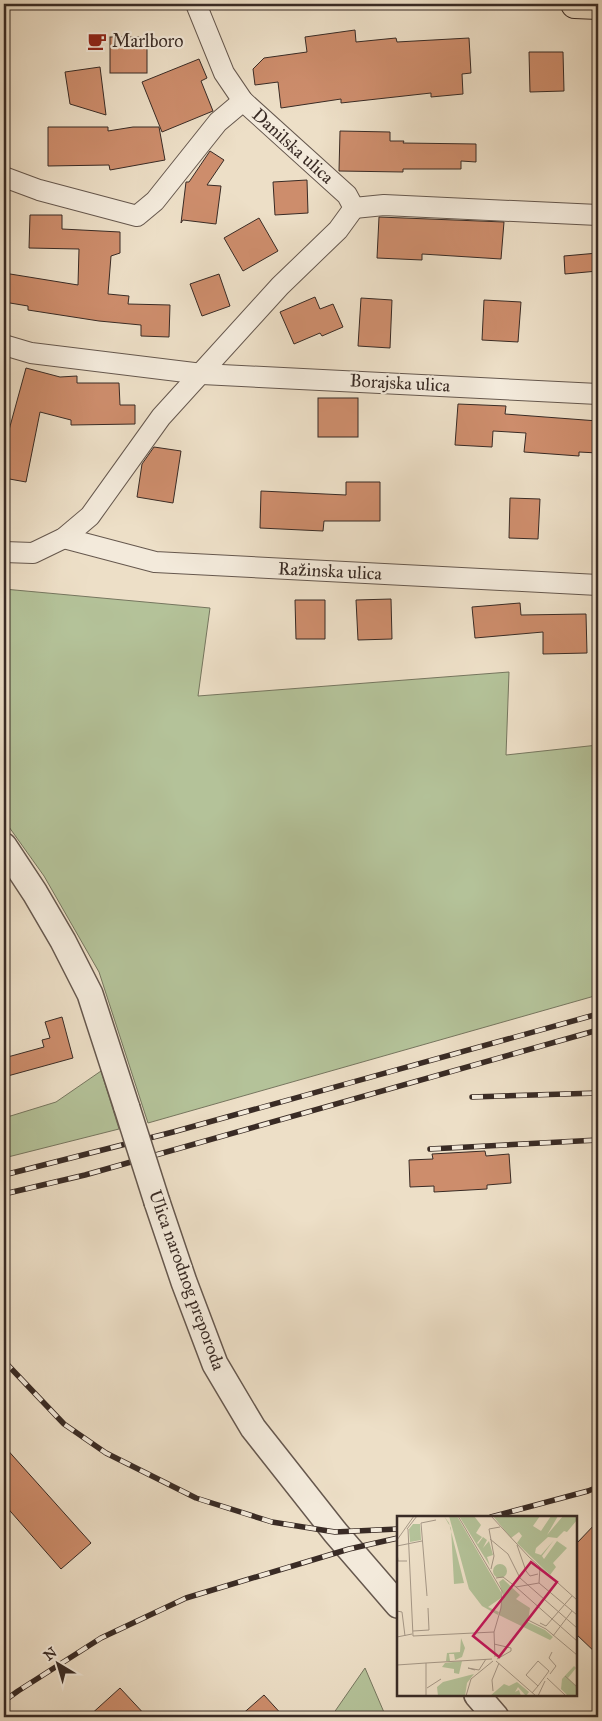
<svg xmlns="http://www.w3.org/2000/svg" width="602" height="1721" font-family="'IM FELL Great Primer',serif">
<rect width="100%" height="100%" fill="#eddfc7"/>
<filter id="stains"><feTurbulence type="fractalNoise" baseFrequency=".004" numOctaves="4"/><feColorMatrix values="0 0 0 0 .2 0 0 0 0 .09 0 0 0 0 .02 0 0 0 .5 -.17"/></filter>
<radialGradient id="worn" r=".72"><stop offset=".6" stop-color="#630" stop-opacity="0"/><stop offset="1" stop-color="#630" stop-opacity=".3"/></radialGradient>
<g fill="#b4c299" stroke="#76765f">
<path d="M4,589L210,608L198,696L509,672L506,755L598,745V995L148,1123L99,972L44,876L4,820Z"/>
<path d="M101,1071L119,1129L4,1158V1118L56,1102Z"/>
<path d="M365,1668L386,1717H331Z"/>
</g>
<g fill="#cd8d6c" stroke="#392b25">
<path d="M355,30L356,42L396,38L397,42L469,38L471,73L462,74L463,94L431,97V93L341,103V99L281,108L278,82L255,85L253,69L264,58L307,52L305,37Z"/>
<rect x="110" y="37" width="37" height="36"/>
<path d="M529,52H563L564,91L530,92Z"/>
<path d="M199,59L207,78L201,81L213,111L162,132L142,82Z"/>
<path d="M100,67L106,115L70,104L65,72Z"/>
<path d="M48,127H108V131L133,127H159L165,160L110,170L109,165L48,166Z"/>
<path d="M340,131L390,132V141H404L403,143L476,144V162L461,161V169H403V172L339,171Z"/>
<path d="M210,151L224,160L207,185L221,186L216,224L183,220L181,223L186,182H189Z"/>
<path d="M307,180L308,213L275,215L273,182Z"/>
<path d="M30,215H62V229L120,232V253L111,256L108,294L129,296L128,304L170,305L169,337L141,336V325L99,321L28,310V306L4,302V273L78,285L79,249L29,248Z"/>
<path d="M379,217L504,222L501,259L422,254V260L377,258Z"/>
<path d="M259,218L278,251L243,271L224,238Z"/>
<path d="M598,253V271L565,274L564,256Z"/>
<path d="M219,274L230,306L202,316L190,284Z"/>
<path d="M315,297L320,309L333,304L343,327L322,336L320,333L294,344L280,312Z"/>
<path d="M361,298L392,300L390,348L358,346Z"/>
<path d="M484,300L521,302L518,342L482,340Z"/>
<path d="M26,368L60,377L77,376V383H119L120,405H135V424L71,425V420L40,412L26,482L4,478V429L9,430Z"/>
<rect x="318" y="398" width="40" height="39"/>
<path d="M458,404L506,406L505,414L598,421V453L579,452V456L524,452L526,433L493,431L492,447L455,445Z"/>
<path d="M154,447L181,451L173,503L137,497L142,464Z"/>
<path d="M346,482H380V521H324L323,531L260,528L261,491L346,495Z"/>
<path d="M510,498L540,499L538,539L509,538Z"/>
<path d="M391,599L392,639L358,640L356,600Z"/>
<path d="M295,600H325V639H296Z"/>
<path d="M520,603L521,615L586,614L587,653L543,654V632L475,638L472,607Z"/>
<path d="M62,1017L73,1058L4,1077V1058L44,1047L42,1040L50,1038L45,1022Z"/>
<path d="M485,1151L486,1156L509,1154L511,1183L487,1185V1189L434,1192V1186L410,1187L409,1160L433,1159L432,1154Z"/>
<path d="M4,1446L91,1543L61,1569L4,1504Z"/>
<path d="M598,1521V1655L576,1634V1544Z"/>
<path d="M120,1688L147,1717H88Z"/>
<path d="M264,1695L284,1717H239Z"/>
</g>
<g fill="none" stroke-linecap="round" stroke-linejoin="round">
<g stroke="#66584e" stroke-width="22">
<g id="minor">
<path d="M196,4L224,73L243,101L347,195L354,208"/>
<path d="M4,177L39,190L137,216L155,201L218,122L243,101"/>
<path d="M354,208L384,205L598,215"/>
<path d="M4,345L31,353L202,374L598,394"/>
<path d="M64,538L155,562L598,585"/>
<path d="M4,552L33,553L64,538L90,516L161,417L280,286L338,230L354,208"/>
</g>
</g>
<g stroke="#66584e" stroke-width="28">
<g id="tertiary">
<path d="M4,846L35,893L63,941L90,994L127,1108"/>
<path d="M157,1202L184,1282L215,1364L253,1428L335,1532L398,1605"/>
<path d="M477,1695L496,1717"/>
</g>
</g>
<g stroke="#392b25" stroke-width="30">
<path id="primary" d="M575,4L598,5"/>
</g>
<use href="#minor" stroke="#f3eadb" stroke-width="20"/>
<use href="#tertiary" stroke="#f3eadb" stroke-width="25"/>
<use href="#primary" stroke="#eddfc7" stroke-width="28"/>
<g stroke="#392b25" stroke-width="5.5">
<g id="rail">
<path d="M472,1097L598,1093"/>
<path d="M430,1149L598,1140"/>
<path d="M4,1175L173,1132L598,1014"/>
<path d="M4,1194L85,1175L598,1030"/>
<path d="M4,1361L64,1424L106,1453L196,1498L272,1522L335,1532L398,1529"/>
<path d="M491,1517L588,1491L598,1487"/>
<path d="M4,1701L18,1691L101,1638L186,1598L349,1549L398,1538"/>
</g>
</g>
<use href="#rail" stroke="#f3eadb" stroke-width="4" stroke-dasharray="11" stroke-linecap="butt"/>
<g stroke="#66584e" stroke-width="28" stroke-linecap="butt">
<path id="tertiary-bridge" d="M127,1108L157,1202"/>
</g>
<use href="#tertiary-bridge" stroke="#f3eadb" stroke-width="25"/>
</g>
<defs>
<g id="cafe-bare" transform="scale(1.5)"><path d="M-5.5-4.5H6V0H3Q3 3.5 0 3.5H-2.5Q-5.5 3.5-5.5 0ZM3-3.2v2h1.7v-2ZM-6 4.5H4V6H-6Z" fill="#8f2418" stroke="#f3eadb" stroke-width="2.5" paint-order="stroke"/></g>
</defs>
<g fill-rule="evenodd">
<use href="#cafe-bare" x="97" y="41"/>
</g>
<g text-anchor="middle" stroke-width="4.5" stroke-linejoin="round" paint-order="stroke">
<g font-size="18" fill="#392b25" stroke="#f3eadb" text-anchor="start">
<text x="112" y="47">Marlboro</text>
</g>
<g font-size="18" fill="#392b25" stroke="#f3eadb">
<text transform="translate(293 146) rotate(42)" y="6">Danilska ulica</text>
<text transform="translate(400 383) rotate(3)" y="6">Borajska ulica</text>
<text transform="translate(330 571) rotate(3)" y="6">Ražinska ulica</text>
<text transform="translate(187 1280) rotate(70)" y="6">Ulica narodnog preporoda</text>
</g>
</g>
<g transform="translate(397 1516)">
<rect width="180" height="180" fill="#eddfc7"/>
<path d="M47,0L52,7L67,67L57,68L54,12ZM52,0H60L104,76V82L91,91L102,96L101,99L85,90L72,73ZM62,0H77L84,9L79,17L85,21L80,27L84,31L81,28L86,21L90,24L86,32L92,25L96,39L90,41L93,50ZM96,0H143L136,10L144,15L154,0H161L150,19L166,0H180V4L170,16L167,15L160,22L151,21L139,32L138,37L144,39L157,24L145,40L147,43L160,25L170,32L156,47L159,51L153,59L120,27L125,20L122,16L114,22ZM16,8H23L24,24L13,26L12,13ZM96 55a7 7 0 1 1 14 0a7 7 0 1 1-14 0ZM106,63L123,79L119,83L133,92L131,106L148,114L156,121L153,124L102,99L106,79L102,66ZM64,122L68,132L65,141L58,144L57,138H52L53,145H49L50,137L63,136ZM65,145L62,158L57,157V153L45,151L48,147ZM177,150L179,152L171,162L180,170V180H171L164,173L165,163ZM77,158L70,167L68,180H41L40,171L46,166ZM120,166L132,176L129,180L121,171L118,176L122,174L124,180H93L107,168L112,170Z" fill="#b4c299"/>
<path fill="none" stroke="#a59786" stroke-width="1" d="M61,0L105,75L104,92L97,116L98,141M94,0L132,41L180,84M10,13L20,0M11,13L16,120L97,116M93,23L111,38L123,62L180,112M0,24L17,0M120,29L129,55L133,60L141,58M0,30L25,25M0,36L1,45H10M143,51L142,67L180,99M94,53L97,40L92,13L103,11M99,62L106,61L119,71L142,67M119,71L180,125M30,80L24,7L39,4M0,95L5,96L8,120M131,104L149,113L180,139M143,107L149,110L175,80M16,115L32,114L31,92M156,120L175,95M0,121L15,118M97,128L114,132V135L100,143M99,145L139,180M0,149L29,147M78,154L71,152L82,154L89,143M153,158L159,150L152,142L155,136M168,160L180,171M150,162L169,180M30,172L44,163M96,175L95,164L102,147M135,177L141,170L152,155L141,145L129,159L141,170M29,180V147L95,143M69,180L74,163L96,145M141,180L148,165"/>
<path fill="#c2185b" fill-opacity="0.15" stroke="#c2185b" stroke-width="2.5" d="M134,46L160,66L102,141L76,120Z"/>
<rect width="180" height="180" fill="none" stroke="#392b25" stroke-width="2.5"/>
</g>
<rect width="602" height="1721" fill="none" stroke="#eddfc7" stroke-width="20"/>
<rect x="5" y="5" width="592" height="1711" fill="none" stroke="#392b25" stroke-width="2.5"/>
<rect x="10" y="10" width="582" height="1701" fill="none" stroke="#392b25"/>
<g transform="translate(58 1664) rotate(322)" stroke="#f3eadb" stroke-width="4" paint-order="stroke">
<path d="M0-4L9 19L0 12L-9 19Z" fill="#392b25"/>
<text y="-8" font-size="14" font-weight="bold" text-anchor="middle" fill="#392b25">N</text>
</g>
<rect width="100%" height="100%" filter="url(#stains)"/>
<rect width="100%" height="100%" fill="url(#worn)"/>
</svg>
